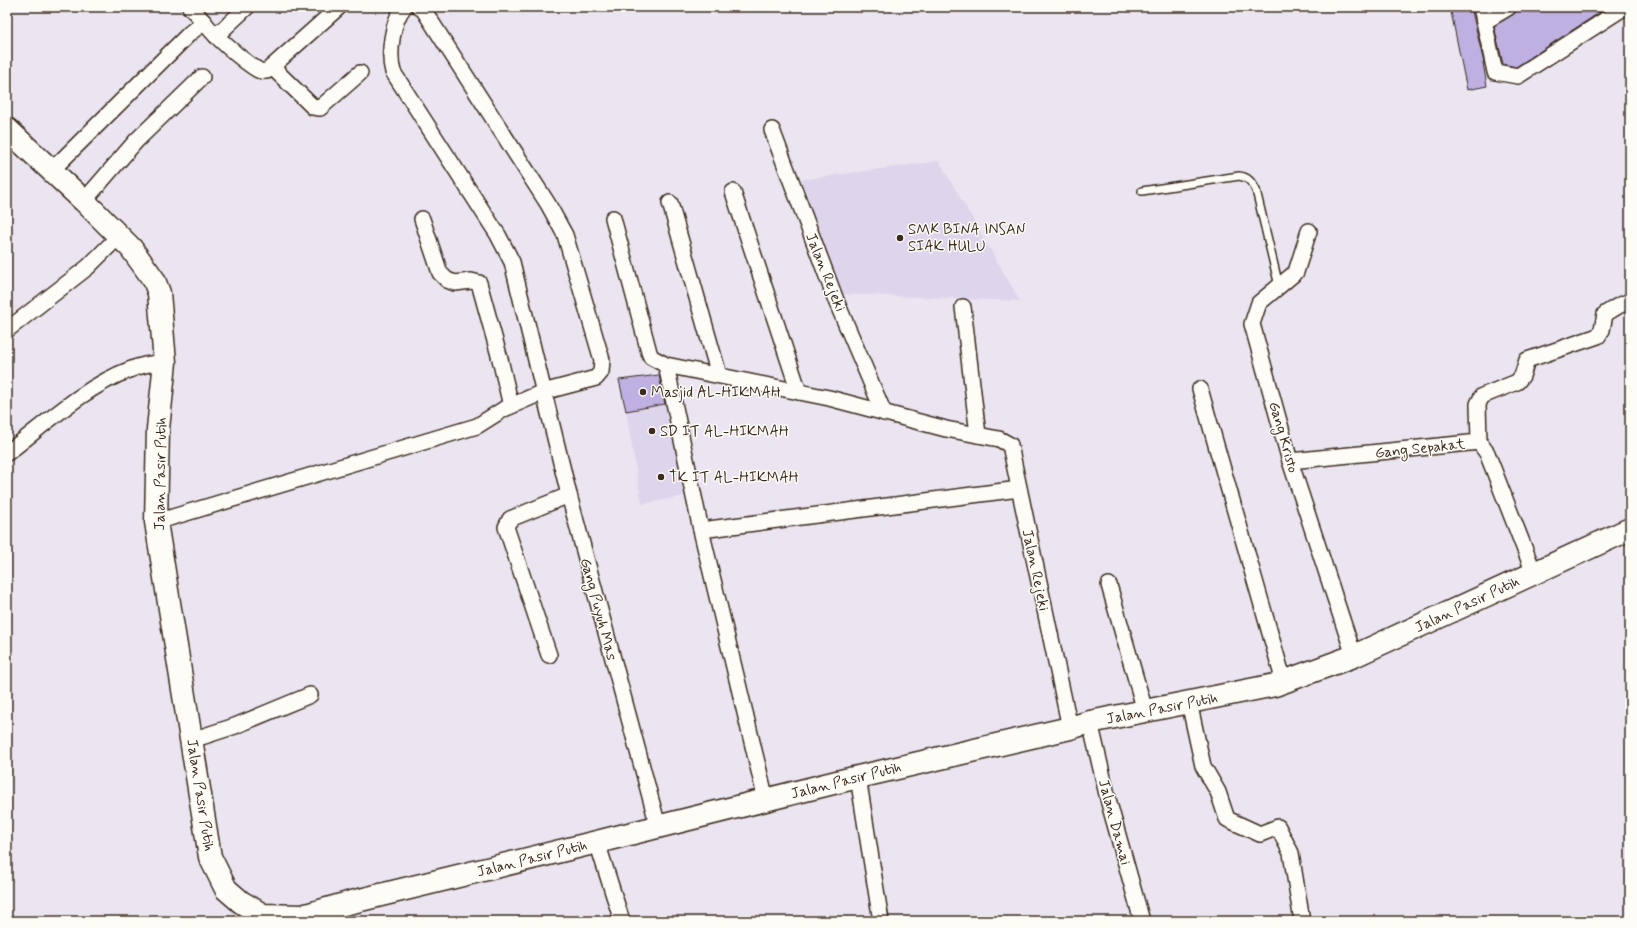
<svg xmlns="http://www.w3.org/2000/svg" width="1637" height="928" font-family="Mynerve,sans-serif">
<rect width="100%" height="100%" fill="#eae5f0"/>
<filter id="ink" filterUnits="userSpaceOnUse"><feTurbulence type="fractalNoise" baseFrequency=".025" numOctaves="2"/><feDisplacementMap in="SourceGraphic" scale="8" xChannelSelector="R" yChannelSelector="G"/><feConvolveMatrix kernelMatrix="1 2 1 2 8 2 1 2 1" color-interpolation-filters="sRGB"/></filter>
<g filter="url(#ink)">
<g fill="#ddd5ec">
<path d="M939,161L1020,301L841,294L792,181Z"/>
<path d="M668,404L689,495L642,504L626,411Z"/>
</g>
<g fill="#beb0e1" stroke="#3b2a1e">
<path d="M1450,7H1471L1484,63H1483L1487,86L1467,90Z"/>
<path d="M1518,7H1608L1516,67L1503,64L1494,26L1514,14Z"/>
<path d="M659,375L665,404L626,411L619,380Z"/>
</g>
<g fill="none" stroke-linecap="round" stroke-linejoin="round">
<g stroke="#3b2a1e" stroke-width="10">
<path id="lane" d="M1142,191L1239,176C1249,177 1252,183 1256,190L1279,286"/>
</g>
<g stroke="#3b2a1e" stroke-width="18">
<g id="street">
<path d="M190,7L204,22"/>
<path d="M404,7C392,21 388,54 393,72L498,235L512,262L569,495L658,826"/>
<path d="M1481,7L1495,72L1518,76L1625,7"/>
<path d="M1484,22L1509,7"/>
<path d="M216,36L247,7"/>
<path d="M272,67L313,107L320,108L360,73"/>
<path d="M772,130L837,303L884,413"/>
<path d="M52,170L190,33L204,22C213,35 244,62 258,70C261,72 264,71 267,71L339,7"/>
<path d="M733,192L799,392"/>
<path d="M84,201L136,141L202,77"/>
<path d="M670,203L719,375"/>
<path d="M613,218L649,352L651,357L666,365L829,398L946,429L999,439L1010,445L1070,728"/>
<path d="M422,219L440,273L447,280L455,283L471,281L479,283L500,359L511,406"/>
<path d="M1309,231L1296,272L1259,303L1252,324L1290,461L1354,656"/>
<path d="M963,307L978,435"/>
<path d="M7,330L88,267L119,236"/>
<path d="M666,365L701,530L766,800"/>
<path d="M1200,389L1284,682"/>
<path d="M1479,442L1478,404L1482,396L1517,382L1522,376L1527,360L1598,336L1602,330L1605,314L1618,306L1630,301"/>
<path d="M7,453C44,425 86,386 129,370C141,365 152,363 165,362"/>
<path d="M1290,461L1479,442L1487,453L1534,573"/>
<path d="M156,522L477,426L504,409L543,392L596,378L601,372L602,360L565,235L548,204L423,9L419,7"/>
<path d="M701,530L1019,489"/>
<path d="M1109,585L1145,711"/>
<path d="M549,655L506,527L510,519L569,495"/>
<path d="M1189,702L1203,766L1218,792L1227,819L1260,834L1278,827L1291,853L1302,921"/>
<path d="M1090,722L1109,803L1142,921"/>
<path d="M192,740L235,726L310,695"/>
<path d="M858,777L881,921"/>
<path d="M597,842L622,921"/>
</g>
</g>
<g stroke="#3b2a1e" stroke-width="25">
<path id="highway" d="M7,129L84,201L131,248L154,280L159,293L165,362L158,429L156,522L210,857L226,889L241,902L263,915L302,916L348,903L597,842L841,781L1070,728L1090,722L1275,685L1354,656L1630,529"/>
</g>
<use href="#lane" stroke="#fdfcf7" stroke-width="7"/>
<use href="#street" stroke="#fdfcf7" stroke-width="15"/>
<use href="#highway" stroke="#fdfcf7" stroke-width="22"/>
</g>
</g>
<g fill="#3b2a1e" stroke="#fdfcf7" stroke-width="1.5">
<circle cx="900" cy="238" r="4"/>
<circle cx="643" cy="392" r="4"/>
<circle cx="652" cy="431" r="4"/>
<circle cx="661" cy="477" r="4"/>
</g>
<g text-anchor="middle" stroke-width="3" stroke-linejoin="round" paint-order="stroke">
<g font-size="15" fill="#3b2a1e" stroke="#fdfcf7" text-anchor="start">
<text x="908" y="234">SMK BINA INSAN<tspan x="908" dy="17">SIAK HULU</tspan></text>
<text x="651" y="397">Masjid AL-HIKMAH</text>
<text x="660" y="436">SD IT AL-HIKMAH</text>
<text x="669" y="482">TK IT AL-HIKMAH</text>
</g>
<g font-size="15" fill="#3b2a1e" stroke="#fdfcf7">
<text transform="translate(826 272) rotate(68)" y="5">Jalan Rejeki</text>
<text transform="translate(1284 437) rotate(74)" y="5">Gang Kristo</text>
<text transform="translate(1420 448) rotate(-6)" y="5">Gang Sepakat</text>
<text transform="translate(160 474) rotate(-89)" y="5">Jalan Pasir Putih</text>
<text transform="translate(1036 570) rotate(78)" y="5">Jalan Rejeki</text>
<text transform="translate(1467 604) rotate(-25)" y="5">Jalan Pasir Putih</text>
<text transform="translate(599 609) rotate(75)" y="5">Gang Puyuh Mas</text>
<text transform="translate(1162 708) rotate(-11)" y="5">Jalan Pasir Putih</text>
<text transform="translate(846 780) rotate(-14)" y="5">Jalan Pasir Putih</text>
<text transform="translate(201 795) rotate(81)" y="5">Jalan Pasir Putih</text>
<text transform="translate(1115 822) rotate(75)" y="5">Jalan Damai</text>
<text transform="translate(532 858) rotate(-14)" y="5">Jalan Pasir Putih</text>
</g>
</g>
<rect width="1637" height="928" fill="none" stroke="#fdfcf7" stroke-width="24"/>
<rect x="12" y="12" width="1613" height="904" fill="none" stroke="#3b2a1e" stroke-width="1.5" filter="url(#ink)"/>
</svg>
